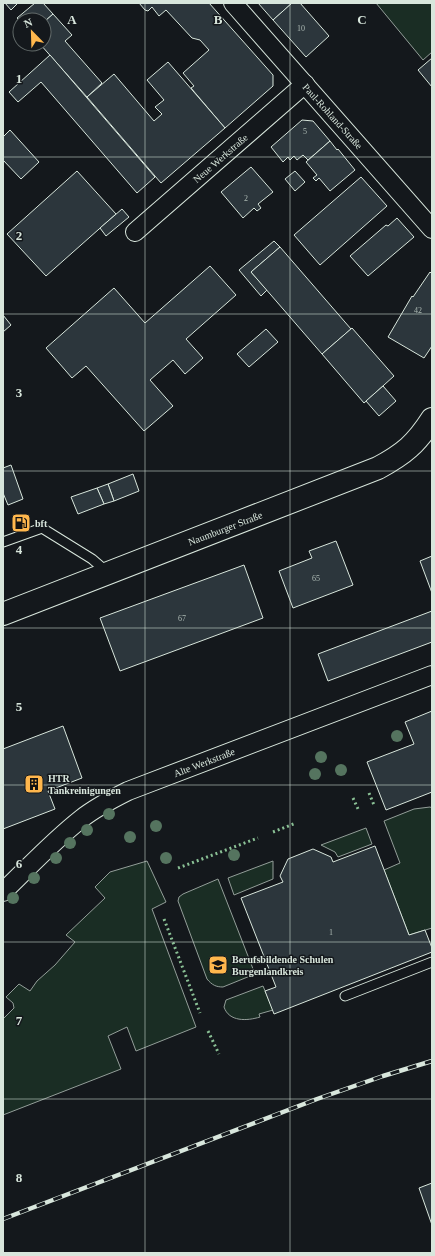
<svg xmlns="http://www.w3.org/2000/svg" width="435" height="1256" font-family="Georgia,serif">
<rect width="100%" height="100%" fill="#14181c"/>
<g fill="#1a2d24" stroke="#939e99">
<path d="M376,3H432V52L423,60Z"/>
<path d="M430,807L432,808V928L409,935L384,870L400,863L384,821L414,809Z"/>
<path d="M366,828L372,844L338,857L335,852L321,845Z"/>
<path d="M147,861L166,902L152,909L196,1027L136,1051L127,1027L108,1036L121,1069L3,1115V1019L14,1008L13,1003L6,997L19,984L30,991L37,981L55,965L75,942L66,935L105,898L95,887L110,872Z"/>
<path d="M273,861V879L234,895L228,878Z"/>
<path d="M218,879L255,974L223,987C216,987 212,985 207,979L178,901L179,897L183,894Z"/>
<path d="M263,986L273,1010L259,1014L260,1017C247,1021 229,1022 224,1007L226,1000Z"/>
</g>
<g fill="#2c363c" stroke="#d8e6dc">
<path d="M5,3H18L11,10Z"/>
<path d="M35,3H43L53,14L44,22V20H20V21L17,18Z"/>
<path d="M139,3H209L273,75V86L225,128L191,88L194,86L183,73L209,50L200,40L192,38L166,10L159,16L152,7L148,11L145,10Z"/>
<path d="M258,3H292L273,20Z"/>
<path d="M292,3H300L329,36L306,57L273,20Z"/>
<path d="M53,14L72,35L65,41L102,83L87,97L40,44H44V22Z"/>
<path d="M50,55L155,177L137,193L41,82L18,102L9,92Z"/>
<path d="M432,58V87L418,70Z"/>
<path d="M168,62L225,128L161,183L87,97L114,74L154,121L162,114L155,107L164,100L147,80Z"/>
<path d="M302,120L313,121L330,141L308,160L303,155L297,160L294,156L290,160L288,157L283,162L271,147Z"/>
<path d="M10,130L39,162L21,179L3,160V137Z"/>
<path d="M330,141L337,150L338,149L355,170L330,191L319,178L316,181L313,178L317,175L306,162Z"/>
<path d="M251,167L273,192L258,204L261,208L257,211L254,208L243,218L221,192Z"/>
<path d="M77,171L116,214L46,276L7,234Z"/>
<path d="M295,171L305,182L295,191L285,179Z"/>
<path d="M361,177L387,206L320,265L294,235Z"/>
<path d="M122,209L129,217L106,236L100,228Z"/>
<path d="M397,218L414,237L368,276L350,256L386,225L388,226Z"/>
<path d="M274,241L280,247L251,272L267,290L261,296L239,270Z"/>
<path d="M280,247L351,329L322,354L251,272Z"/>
<path d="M210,266L236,295L186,339L203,358L185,374L173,360L150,380L173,406L144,431L86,366L72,378L46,348L114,288L145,323Z"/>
<path d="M430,272L432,274V346L424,358L388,337L412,296L413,297Z"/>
<path d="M3,315L11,325L3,332Z"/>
<path d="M352,328L394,376L364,403L322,354Z"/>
<path d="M266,329L278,342L249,367L237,354Z"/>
<path d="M383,386L396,401L379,416L366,401Z"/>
<path d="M11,465L23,499L8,505L3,493V468Z"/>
<path d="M133,474L139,491L114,501L108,484Z"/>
<path d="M108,484L114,501L104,504L97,488Z"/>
<path d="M97,488L104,504L78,514L71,497Z"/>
<path d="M336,541L353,585L293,608L279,571L312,558L309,551Z"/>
<path d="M432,556V593L420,561Z"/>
<path d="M244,565L263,618L120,671L100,618Z"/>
<path d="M432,611V642L328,681L318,654Z"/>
<path d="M432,711V792L386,810L367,762L414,744L405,722Z"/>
<path d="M63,726L82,778L48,791L55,809L3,829V749Z"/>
<path d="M375,846L409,935L425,930L432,948V952L274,1014L265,991L276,987L241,898L283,882L280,876L288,859L313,849L331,857L333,862Z"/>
<path d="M432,1183V1225L419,1188Z"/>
</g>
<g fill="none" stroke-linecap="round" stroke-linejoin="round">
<g stroke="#d8e6dc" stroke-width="11">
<g id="service">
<path d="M3,542L42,528L92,559L107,572"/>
<path d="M345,996L432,962"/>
</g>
</g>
<g stroke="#d8e6dc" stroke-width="20">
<g id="minor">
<path d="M233,3L432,229"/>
<path d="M135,232L305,84"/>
<path d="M3,892C29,867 53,841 81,819C96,807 112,799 128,791L432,675"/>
</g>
</g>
<g stroke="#d8e6dc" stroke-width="24">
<path id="primary" d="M3,614L378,468C404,454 416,444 432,419"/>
</g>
<use href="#service" stroke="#14181c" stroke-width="9"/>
<use href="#minor" stroke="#14181c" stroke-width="18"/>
<use href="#primary" stroke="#14181c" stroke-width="22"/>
<g stroke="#d8e6dc" stroke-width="4.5">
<path id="rail" d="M3,1219L317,1099L383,1076L432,1061"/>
</g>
<use href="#rail" stroke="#14181c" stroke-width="3" stroke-dasharray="9" stroke-linecap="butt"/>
<g stroke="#8ac095" stroke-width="3" stroke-dasharray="2 3" stroke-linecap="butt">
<path d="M369,793L374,805"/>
<path d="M353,798L359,811"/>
<path d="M273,832L296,823"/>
<path d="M178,868L258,838"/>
<path d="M164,919L200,1013"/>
<path d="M208,1031L219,1054"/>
</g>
</g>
<g fill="#55745f">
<circle cx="397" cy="736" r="6"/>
<circle cx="321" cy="757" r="6"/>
<circle cx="341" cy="770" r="6"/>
<circle cx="315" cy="774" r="6"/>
<circle cx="109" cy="814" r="6"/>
<circle cx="156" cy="826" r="6"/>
<circle cx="87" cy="830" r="6"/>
<circle cx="130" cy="837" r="6"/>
<circle cx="70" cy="843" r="6"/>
<circle cx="234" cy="855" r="6"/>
<circle cx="56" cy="858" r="6"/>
<circle cx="166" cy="858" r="6"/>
<circle cx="34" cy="878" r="6"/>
<circle cx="13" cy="898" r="6"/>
</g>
<path fill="none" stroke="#d8e6dc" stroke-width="1" stroke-opacity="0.55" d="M145,3V1253M290,3V1253M3,157H432M3,314H432M3,471H432M3,628H432M3,785H432M3,942H432M3,1099H432"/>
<defs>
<g id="fuel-square" transform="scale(1)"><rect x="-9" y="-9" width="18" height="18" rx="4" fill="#ffb74d" stroke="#14181c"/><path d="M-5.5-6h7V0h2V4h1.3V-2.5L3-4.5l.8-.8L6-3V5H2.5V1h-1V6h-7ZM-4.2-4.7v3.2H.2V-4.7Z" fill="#111"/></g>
<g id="building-square" transform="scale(1)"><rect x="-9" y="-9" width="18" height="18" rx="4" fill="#ffb74d" stroke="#14181c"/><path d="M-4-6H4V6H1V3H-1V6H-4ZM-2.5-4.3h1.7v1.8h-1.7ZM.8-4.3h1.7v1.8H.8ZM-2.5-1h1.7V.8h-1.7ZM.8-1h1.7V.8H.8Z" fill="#111"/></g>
<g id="school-square" transform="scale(1)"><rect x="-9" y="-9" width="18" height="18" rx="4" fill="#ffb74d" stroke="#14181c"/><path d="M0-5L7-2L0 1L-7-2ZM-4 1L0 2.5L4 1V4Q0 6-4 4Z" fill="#111"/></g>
</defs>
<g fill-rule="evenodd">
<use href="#fuel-square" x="21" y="523"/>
<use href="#building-square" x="34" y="784"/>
<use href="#school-square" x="218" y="965"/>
</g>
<g text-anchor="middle" stroke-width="3" stroke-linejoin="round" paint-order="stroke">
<g font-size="8" fill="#adbab4">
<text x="301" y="31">10</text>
<text x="305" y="134">5</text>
<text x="246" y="201">2</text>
<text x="418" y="313">42</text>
<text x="316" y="581">65</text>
<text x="182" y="621">67</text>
<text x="331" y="935">1</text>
</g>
<g font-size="10" fill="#d8e6dc" stroke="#14181c">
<text transform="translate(333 116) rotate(48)" y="4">Paul-Rohland-Straße</text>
<text transform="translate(220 158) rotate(-41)" y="4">Neue Werkstraße</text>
<text transform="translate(225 528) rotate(-21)" y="4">Naumburger Straße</text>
<text transform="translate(204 762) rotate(-21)" y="4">Alte Werkstraße</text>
</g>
<g font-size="10" font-weight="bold" fill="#d8e6dc" stroke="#14181c" text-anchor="start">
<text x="35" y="527">bft</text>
<text x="48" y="782">HTR<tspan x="48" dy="12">Tankreinigungen</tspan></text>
<text x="232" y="963">Berufsbildende Schulen<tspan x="232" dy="12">Burgenlandkreis</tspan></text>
</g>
</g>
<g font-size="13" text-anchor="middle" font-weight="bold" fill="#d8e6dc" stroke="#14181c" stroke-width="3" stroke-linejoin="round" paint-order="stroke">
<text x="72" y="24">A</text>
<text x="218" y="24">B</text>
<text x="362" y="24">C</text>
<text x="19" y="83">1</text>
<text x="19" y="240">2</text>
<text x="19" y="397">3</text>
<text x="19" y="554">4</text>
<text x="19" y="711">5</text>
<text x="19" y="868">6</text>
<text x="19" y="1025">7</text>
<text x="19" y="1182">8</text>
</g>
<rect width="435" height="1256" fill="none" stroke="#d8e6dc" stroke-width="8"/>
<g transform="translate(32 32) rotate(337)"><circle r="19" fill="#14181c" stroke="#626a69"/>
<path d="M0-3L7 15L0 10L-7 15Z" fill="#ffb74d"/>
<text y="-6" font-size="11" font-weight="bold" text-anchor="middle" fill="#d8e6dc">N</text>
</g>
</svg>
